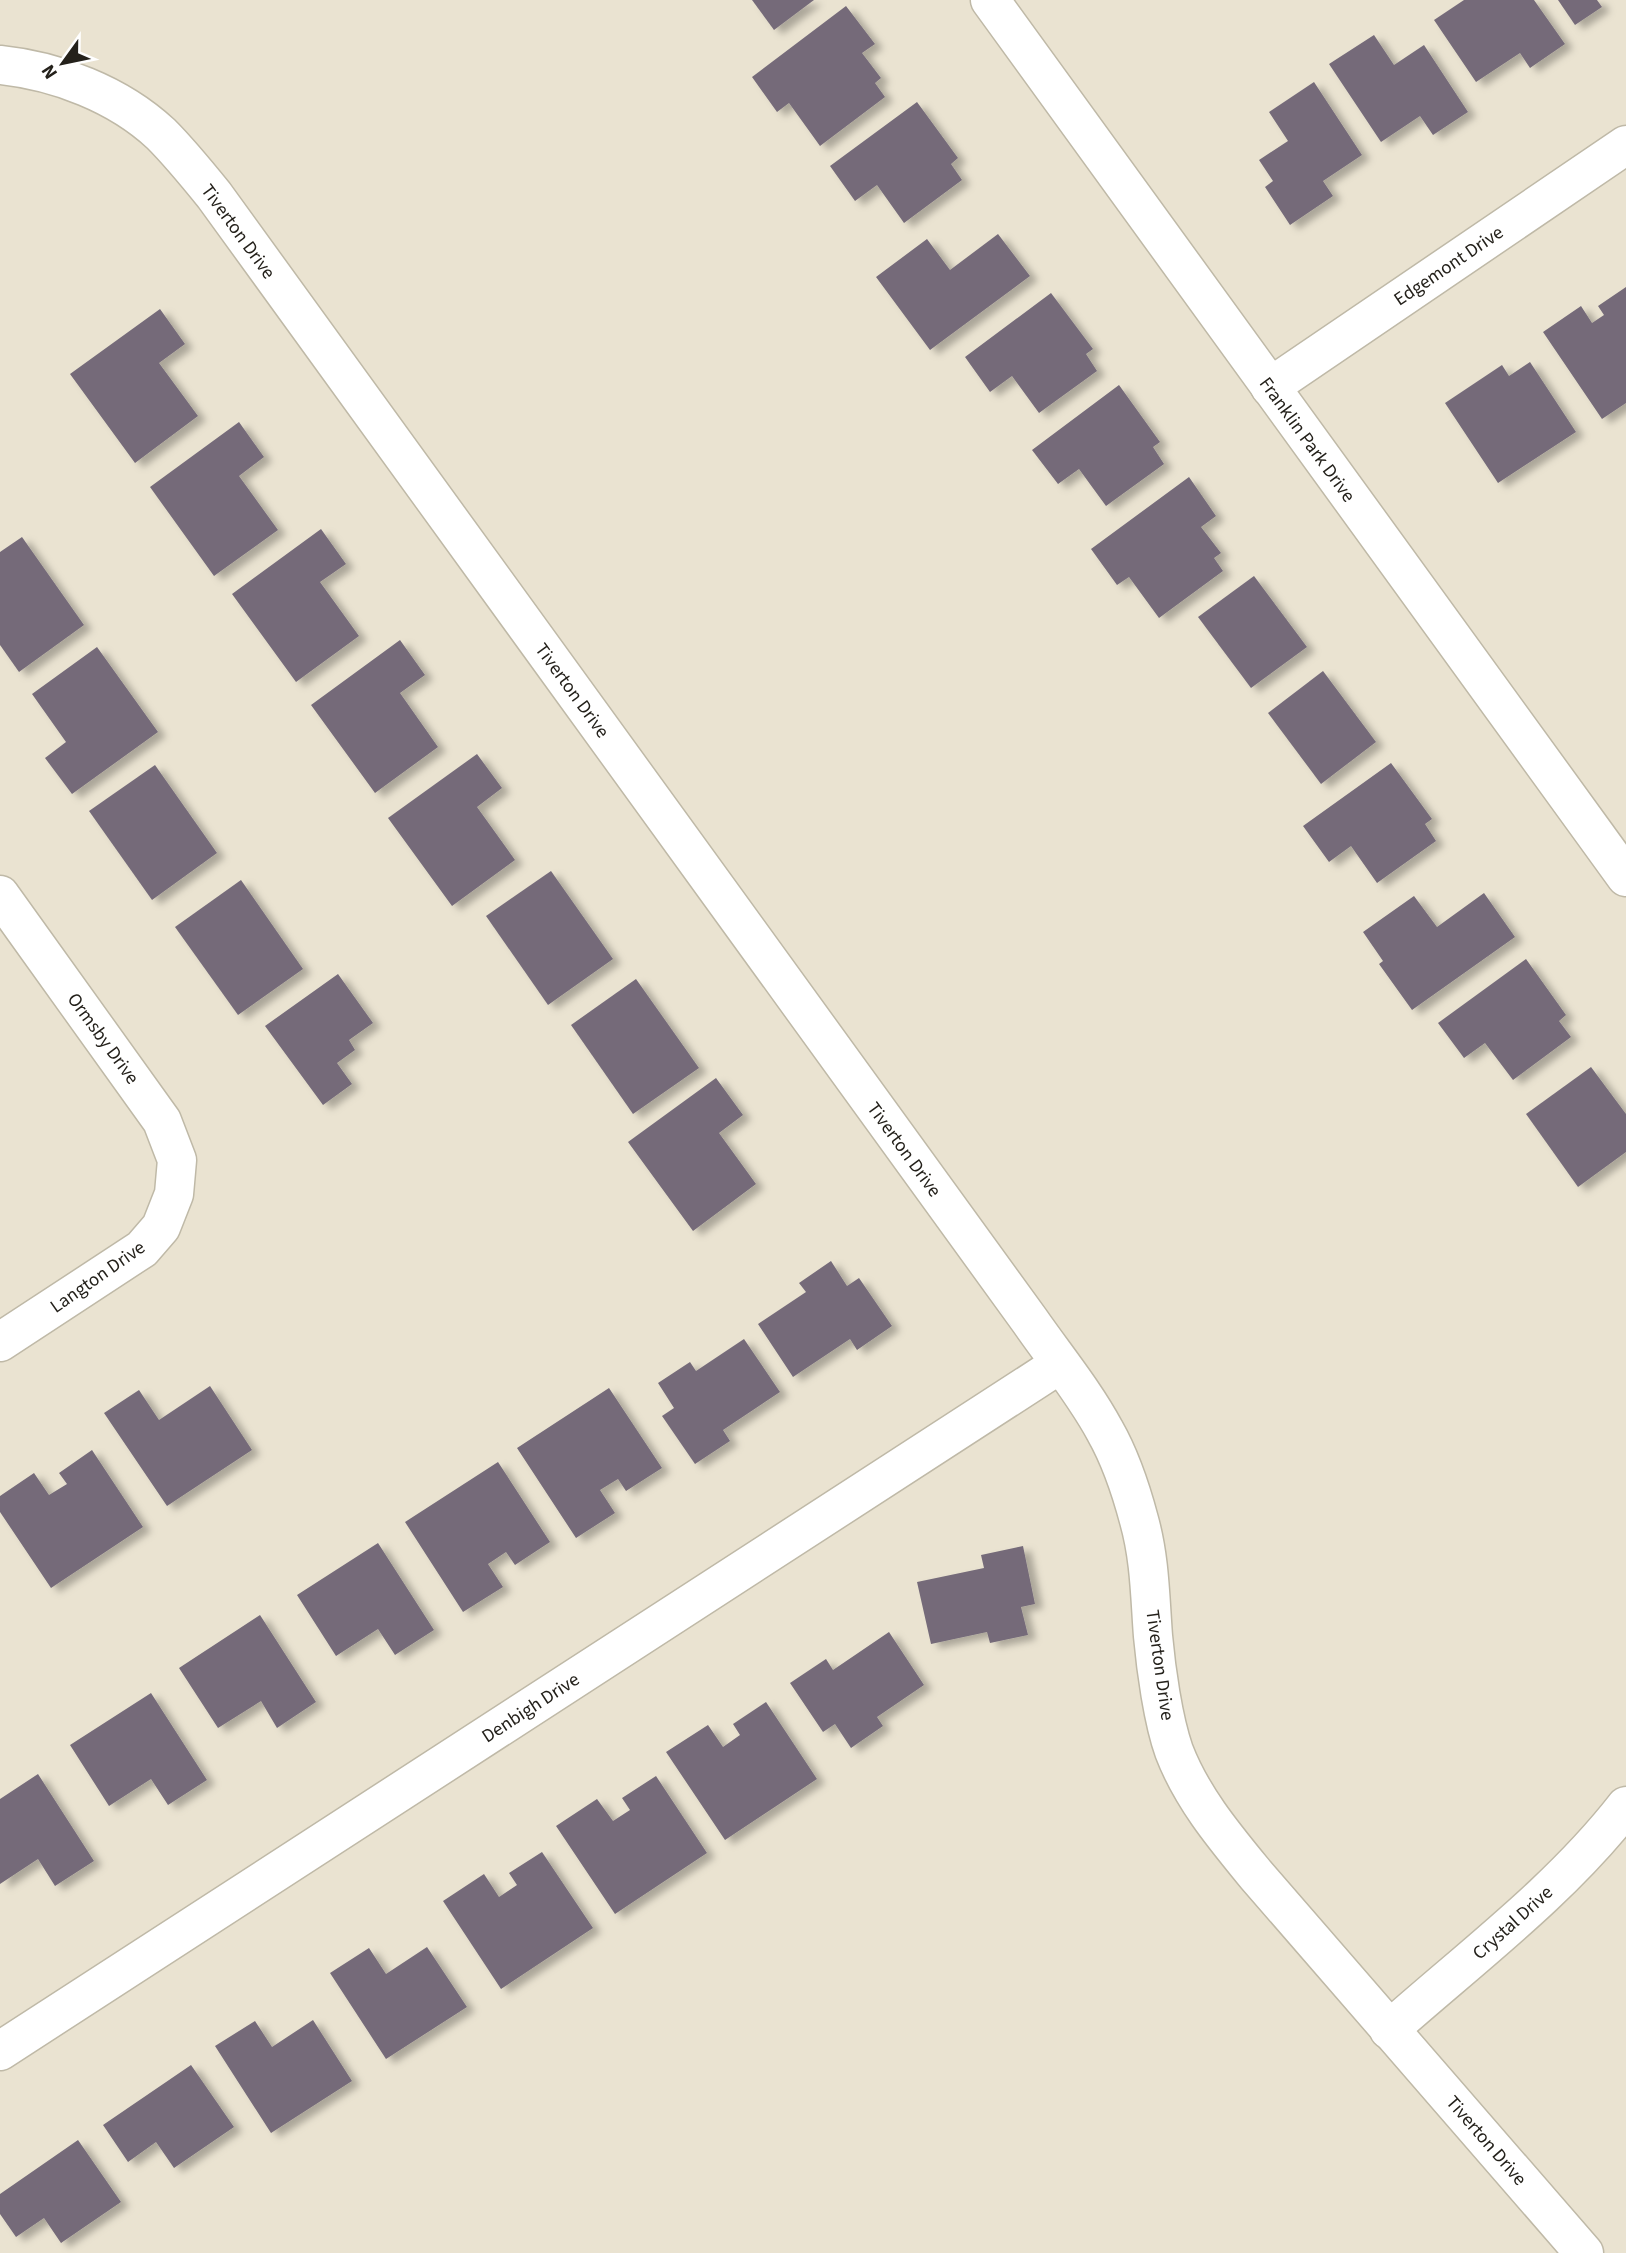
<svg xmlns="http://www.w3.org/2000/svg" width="1626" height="2253" font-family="'Source Sans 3',sans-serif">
<defs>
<filter id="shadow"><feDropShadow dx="8" dy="4.5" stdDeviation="3.5" flood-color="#0004"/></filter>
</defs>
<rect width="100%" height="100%" fill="#eae3d1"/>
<g fill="#756b79" filter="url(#shadow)">
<path d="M752,0H814L774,30Z"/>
<path d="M1464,0H1534L1565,44L1530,68L1520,53L1476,82L1434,20Z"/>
<path d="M1558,0H1597L1602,7L1575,25Z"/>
<path d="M846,6L875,44L862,53L881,78L875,83L885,97L820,146L789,103L777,112L752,77Z"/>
<path d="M1374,35L1394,65L1424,45L1468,112L1433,135L1420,116L1381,142L1329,64Z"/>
<path d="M1314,82L1362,155L1323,181L1333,196L1290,225L1265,187L1273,181L1259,160L1288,141L1269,112Z"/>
<path d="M917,102L958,158L951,164L962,180L904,223L877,185L855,201L830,166Z"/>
<path d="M998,234L1030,276L930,350L876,277L927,239L950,270Z"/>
<path d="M1626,287V403L1602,419L1543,332L1581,306L1592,323L1604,315L1598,306Z"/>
<path d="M1051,293L1093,349L1086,354L1097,371L1039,413L1012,376L990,392L965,357Z"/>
<path d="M160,309L185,344L159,363L198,416L135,463L70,374Z"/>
<path d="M1530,362L1576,432L1498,483L1445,403L1502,365L1509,376Z"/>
<path d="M1119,385L1160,442L1153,447L1164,464L1106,506L1079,469L1058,484L1032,450Z"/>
<path d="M239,422L264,457L239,476L278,530L214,576L150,487Z"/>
<path d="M1189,477L1216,516L1201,527L1221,553L1214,558L1223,571L1159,618L1129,577L1117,585L1091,549Z"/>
<path d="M321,529L346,564L320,582L359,636L296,682L232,594Z"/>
<path d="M22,537L84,625L19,672L0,645V552Z"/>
<path d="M1254,576L1307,647L1251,688L1198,617Z"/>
<path d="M400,640L425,675L400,693L438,747L375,793L311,705Z"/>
<path d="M97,647L158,732L72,794L45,758L66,742L32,694Z"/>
<path d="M1323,671L1376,742L1321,784L1268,713Z"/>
<path d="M477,754L502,788L477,807L515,860L452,906L388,818Z"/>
<path d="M1391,763L1432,819L1425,824L1436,841L1377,883L1351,846L1329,862L1303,826Z"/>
<path d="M155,765L217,853L152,900L89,811Z"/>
<path d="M551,871L613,959L548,1005L486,916Z"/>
<path d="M241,880L303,969L238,1015L175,927Z"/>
<path d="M1484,893L1515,937L1412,1010L1379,964L1383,961L1363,932L1414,896L1437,927Z"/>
<path d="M1526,959L1566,1015L1559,1021L1571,1037L1513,1080L1485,1043L1464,1058L1438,1023Z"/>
<path d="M338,974L373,1023L349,1040L355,1050L337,1063L352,1084L323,1105L265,1026Z"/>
<path d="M636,979L699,1068L633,1114L571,1025Z"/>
<path d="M1591,1067L1626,1114V1152L1578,1187L1526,1114Z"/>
<path d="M716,1078L743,1115L719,1133L756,1184L693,1231L628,1142Z"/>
<path d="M831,1261L847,1286L859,1278L892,1326L857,1350L850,1339L793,1377L758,1324L806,1292L799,1283Z"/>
<path d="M744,1339L780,1392L723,1430L730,1441L695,1464L662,1416L674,1408L658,1383L690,1362L696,1371Z"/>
<path d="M210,1386L252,1450L167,1506L104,1413L139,1390L159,1420Z"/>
<path d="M609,1388L662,1468L626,1491L618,1479L600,1490L615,1513L576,1538L517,1448Z"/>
<path d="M92,1450L143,1527L51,1588L0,1512V1496L34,1473L49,1495L67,1484L59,1473Z"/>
<path d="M498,1462L550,1542L515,1565L506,1552L488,1564L503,1587L463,1612L405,1522Z"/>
<path d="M378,1543L434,1630L395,1655L378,1629L336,1656L297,1595Z"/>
<path d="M1023,1546L1035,1604L1021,1607L1028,1635L990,1643L987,1632L931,1644L917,1582L984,1568L981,1555Z"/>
<path d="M260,1615L316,1702L277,1728L261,1701L218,1728L179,1668Z"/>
<path d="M889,1632L924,1685L877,1717L883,1726L851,1748L835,1724L823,1732L790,1683L826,1659L833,1670Z"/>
<path d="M151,1693L207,1780L168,1805L151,1779L109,1806L70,1745Z"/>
<path d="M766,1702L817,1779L725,1840L666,1752L708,1725L723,1747L740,1735L733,1724Z"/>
<path d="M38,1774L94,1861L55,1886L38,1859L0,1884V1799Z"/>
<path d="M656,1776L707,1853L615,1914L556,1826L597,1799L613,1821L630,1810L622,1798Z"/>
<path d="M542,1852L593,1928L501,1989L443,1901L484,1874L499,1897L517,1885L509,1873Z"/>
<path d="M427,1947L467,2007L386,2059L330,1973L369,1948L386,1974Z"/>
<path d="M313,2020L352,2081L271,2133L215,2046L255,2021L272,2047Z"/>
<path d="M191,2065L234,2127L174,2168L156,2142L128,2162L103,2125Z"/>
<path d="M78,2140L121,2202L61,2243L44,2218L16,2237L0,2214V2194Z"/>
</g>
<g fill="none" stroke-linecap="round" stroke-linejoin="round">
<g stroke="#bfb9a7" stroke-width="41">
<g id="minor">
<path d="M990,0L1626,877"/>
<path d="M0,65C57,71 118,94 161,134C180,153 197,174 214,195L1030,1321C1055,1357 1084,1392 1105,1431C1121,1459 1131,1490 1139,1520C1150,1559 1150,1597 1153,1636C1156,1669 1163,1720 1174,1751C1192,1798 1224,1836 1256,1875L1584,2253"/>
<path d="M1270,387L1626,145"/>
<path d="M0,895L162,1121L177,1160L174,1194L161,1227L142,1249L0,1342"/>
<path d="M1389,2030C1470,1958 1560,1891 1626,1806"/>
<path d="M0,2051L1060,1364"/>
</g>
</g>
<use href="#minor" stroke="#fff" stroke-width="38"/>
</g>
<g text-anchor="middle" stroke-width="5" stroke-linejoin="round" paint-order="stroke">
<g font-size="19" fill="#24211b" stroke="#fff">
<text transform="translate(239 231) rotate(54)" y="7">Tiverton Drive</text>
<text transform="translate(1448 265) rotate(-34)" y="7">Edgemont Drive</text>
<text transform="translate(1308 439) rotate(54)" y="7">Franklin Park Drive</text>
<text transform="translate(573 690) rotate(54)" y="7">Tiverton Drive</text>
<text transform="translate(104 1038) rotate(54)" y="7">Ormsby Drive</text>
<text transform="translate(905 1149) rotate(54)" y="7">Tiverton Drive</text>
<text transform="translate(97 1276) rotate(-35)" y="7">Langton Drive</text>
<text transform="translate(1161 1665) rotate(82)" y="7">Tiverton Drive</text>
<text transform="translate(530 1707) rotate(-33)" y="7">Denbigh Drive</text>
<text transform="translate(1512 1922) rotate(-42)" y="7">Crystal Drive</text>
<text transform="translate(1487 2140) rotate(49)" y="7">Tiverton Drive</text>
</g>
</g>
<g transform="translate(63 63) rotate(237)" stroke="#ffffff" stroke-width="5" paint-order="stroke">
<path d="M0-5L12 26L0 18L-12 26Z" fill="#24211b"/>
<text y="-10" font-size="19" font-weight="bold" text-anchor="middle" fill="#24211b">N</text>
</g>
</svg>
